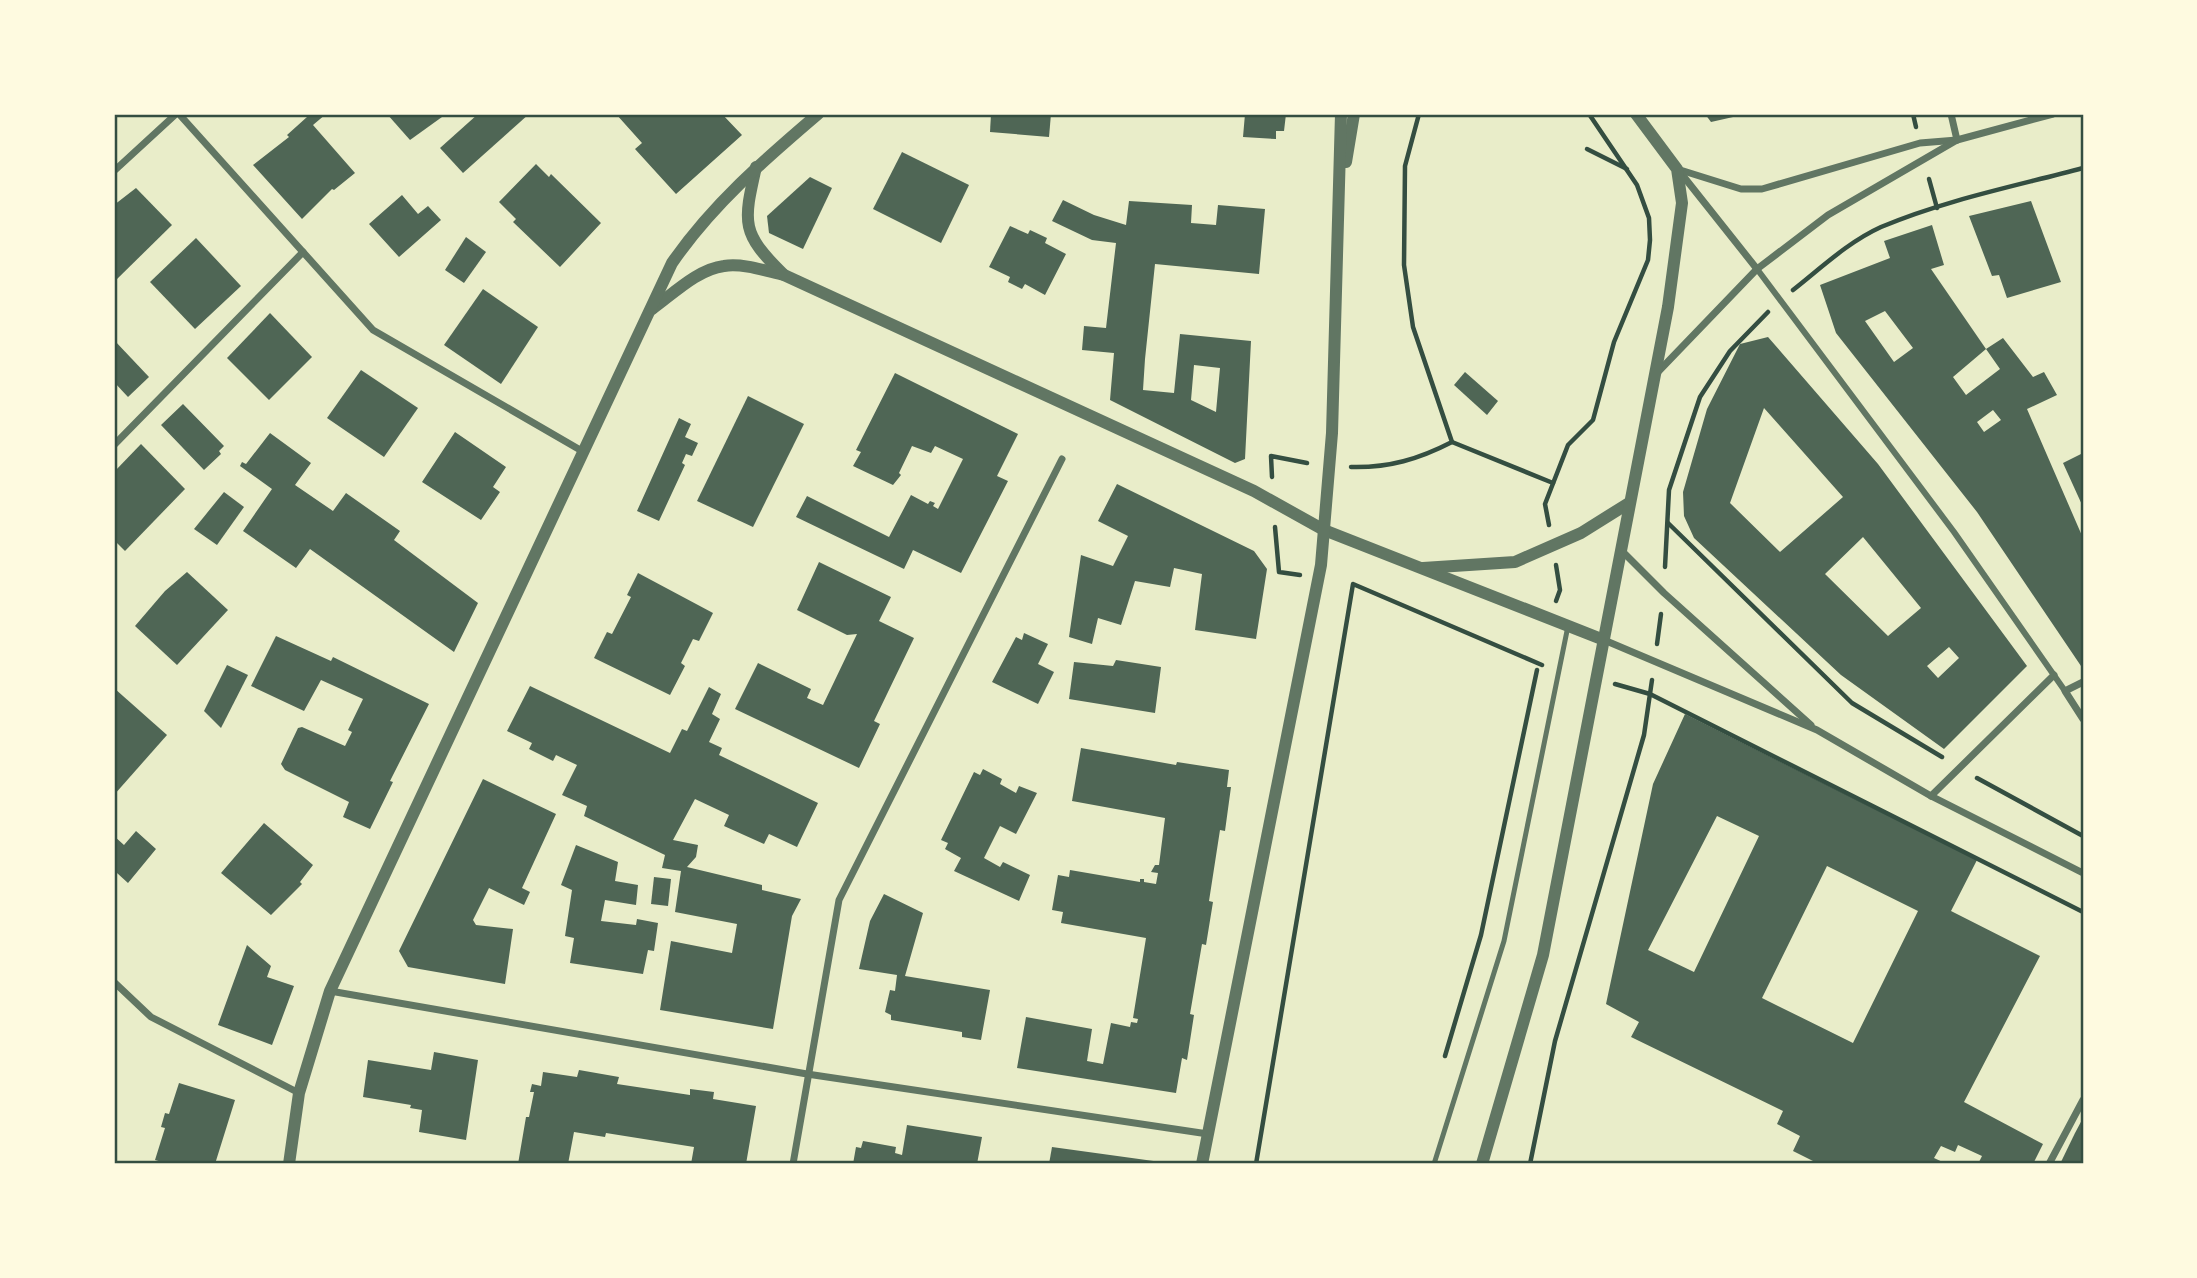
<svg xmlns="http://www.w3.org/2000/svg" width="2197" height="1278" font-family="Poppins,sans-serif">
<rect width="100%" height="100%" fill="#e9edc9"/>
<g fill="#4f6655" fill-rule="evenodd">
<path d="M304,114H326L313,125L355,173L334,190L332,189L302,219L253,165L289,137L287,135L307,117Z"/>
<path d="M387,114H439L442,117L410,140Z"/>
<path d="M478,114H529L463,173L440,148Z"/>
<path d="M616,114H722L742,135L676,194L635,149L642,143Z"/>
<path d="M991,114H1051L1049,137L990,132Z"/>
<path d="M1245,114H1286L1284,131H1276V139L1243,137Z"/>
<path d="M1705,114H1742V115L1711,122Z"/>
<path d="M902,152L969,185L941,243L873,209Z"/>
<path d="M536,164L549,177L551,174L601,223L560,267L513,222L516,219L499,202Z"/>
<path d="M810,177L832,188L803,249L769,233L767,216Z"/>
<path d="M136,188L172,225L114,282V205Z"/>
<path d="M402,195L418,214L428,206L441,220L399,257L369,224Z"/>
<path d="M1063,200L1094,215L1126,225L1129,201L1192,205L1191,223L1216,225L1218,205L1265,209L1259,274L1155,264L1145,359L1143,390L1174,393L1180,334L1251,341L1245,459L1235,463L1110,400L1114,353L1082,350L1084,326L1106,328L1116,243L1092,240L1052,221ZM1194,365L1220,368L1216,412L1191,400Z"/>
<path d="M2031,201L2061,282L2007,298L1999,275L1992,276L1969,216Z"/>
<path d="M1932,225L1944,265L1931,269L1986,349L1953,377L1966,395L2000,369L1986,349L2003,338L2033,377L2044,372L2057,395L2027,409L2083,538L2081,666L1977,512L1836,333L1820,285L1890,258L1884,241ZM1885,311L1913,348L1894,362L1865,321ZM1993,410L2001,420L1984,432L1977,422Z"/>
<path d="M1010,226L1028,234L1030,230L1047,238L1045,243L1066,254L1045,295L1025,284L1022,289L1008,282L1010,277L989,267Z"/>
<path d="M466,237L486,252L464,283L445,270Z"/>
<path d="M196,238L241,286L195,329L150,282Z"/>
<path d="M483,289L538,327L501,384L444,345Z"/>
<path d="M270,313L312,357L269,400L227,358Z"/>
<path d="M1768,337L1878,464L2027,666L1944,749L1841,675L1694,538L1684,516L1683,492L1707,409L1740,344ZM1764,408L1843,497L1780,552L1730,503ZM1863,537L1921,608L1888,636L1825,574ZM1949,647L1959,658L1938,678L1927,666Z"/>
<path d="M114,340L149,377L128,397L114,382Z"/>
<path d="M361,370L418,408L384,457L327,418Z"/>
<path d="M1465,372L1498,401L1487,415L1454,385Z"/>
<path d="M895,373L1018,434L997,476L1008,481L961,573L913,550L904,569L796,517L807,496L889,537L911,495L928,504L930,501L935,503L933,506L938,509L963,459L935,446L931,453L912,446L899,473L901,475L893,485L853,466L861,452L856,450Z"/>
<path d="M748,396L804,424L753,527L697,501Z"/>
<path d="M183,404L224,446L219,451L221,454L204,470L161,425Z"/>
<path d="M679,418L691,424L685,437L698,443L692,456L686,454L682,463L685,465L659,521L637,511Z"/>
<path d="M455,432L506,467L493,487L500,492L481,520L422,482Z"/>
<path d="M270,433L311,463L295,485L333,511L346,493L400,531L394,540L478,603L454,652L310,549L296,568L243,531L272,489L240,466L242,462L246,464Z"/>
<path d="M141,444L185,489L125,551L114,540V472Z"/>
<path d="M2083,453V507L2063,463Z"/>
<path d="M1117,484L1254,551L1267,569L1256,639L1195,630L1202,574L1174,568L1170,587L1135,581L1121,625L1098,618L1092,644L1069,637L1081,555L1113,566L1128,536L1098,521Z"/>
<path d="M224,492L244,507L217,545L194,529Z"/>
<path d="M819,562L891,597L879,621L914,638L874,721L880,724L859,768L735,709L758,663L811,689L807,698L823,705L857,634L847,635L797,610Z"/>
<path d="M187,572L228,610L177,665L135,626L165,591Z"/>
<path d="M638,573L713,613L699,641L693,639L681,663L685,666L670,695L594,658L607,632L612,634L631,597L627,595Z"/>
<path d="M1024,633L1048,644L1038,664L1054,672L1038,704L992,682L1016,637L1022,640Z"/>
<path d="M276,636L331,661L333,657L429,704L390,781L393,782L370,829L343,817L349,802L285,770L281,764L298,728L302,727L345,746L352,732L348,730L363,699L321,680L304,711L251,686Z"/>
<path d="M1116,660L1161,667L1155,713L1069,699L1074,662L1113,666Z"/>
<path d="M227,665L248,675L221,728L204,711Z"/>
<path d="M530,686L670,753L682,729L687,731L709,687L721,694L712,714L720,719L709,742L722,748L719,755L818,803L797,847L769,834L764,844L724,826L729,815L695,799L673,840L698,845L696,857L687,867L762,885V890L801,899L792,916L773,1029L660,1010L671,941L732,953L737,924L675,912L681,871L662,868L665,855L584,816L587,806L562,795L577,765L556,755L553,761L529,749L532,743L507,731Z"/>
<path d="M114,688L167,735L114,795Z"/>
<path d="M1685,714L1977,860L1951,911L2040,956L1964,1102L2043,1144L2033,1164H1978L1982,1156L1958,1145L1955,1152L1941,1146L1934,1158L1947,1164L1905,1162L1896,1164H1819L1793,1151L1800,1136L1777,1124L1783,1111L1631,1037L1639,1022L1606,1004L1653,784ZM1717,816L1759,836L1694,972L1648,950ZM1827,866L1918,911L1853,1043L1762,998Z"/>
<path d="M1081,748L1176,765L1177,762L1229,770L1227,787H1231L1225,831L1220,830L1209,901L1213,902L1206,945L1202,944L1190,1014L1194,1015L1187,1060L1182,1058L1176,1093L1017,1068L1026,1017L1092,1029L1087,1061L1103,1064L1111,1023L1130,1027L1131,1022L1137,1023L1138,1019L1133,1018L1146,938L1061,923L1063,912L1052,910L1058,875L1069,877L1070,870L1140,882V879H1144V882L1156,884L1158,873L1151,872L1155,865H1159L1165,818L1072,801Z"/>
<path d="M983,769L1002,779L1000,784L1016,793L1019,786L1037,793L1016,834L1000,826L984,858L1000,867L1003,862L1030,875L1019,901L954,871L961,858L945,849L948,843L941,840L974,772L980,775Z"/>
<path d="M483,779L556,814L522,888L530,892L524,905L489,888L473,920L476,925L513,929L505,984L408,967L399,951Z"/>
<path d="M264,823L313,865L300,882L302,884L271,915L221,873Z"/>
<path d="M136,831L156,849L128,883L117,873L114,877V836L124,845Z"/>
<path d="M576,845L618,862L615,881L638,885L636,905L605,900L601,921L636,925L637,919L658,923L654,951L648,950L643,974L570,963L574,938L565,936L572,890L561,885Z"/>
<path d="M654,877L671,879L668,906L651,904Z"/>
<path d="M884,894L923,913L905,976L990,990L981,1040L962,1037V1032L891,1020V1015L885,1012L890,990L895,991L897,975L859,969L870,921Z"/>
<path d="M247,945L271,966L267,977L294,986L272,1045L218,1025Z"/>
<path d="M434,1052L478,1060L466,1140L419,1132L422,1110L410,1108L411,1105L363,1097L368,1060L431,1070Z"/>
<path d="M579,1070L619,1077L617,1084L690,1095V1089L714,1092L713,1099L756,1106L746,1164H691L694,1147L606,1133L605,1137L574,1132L568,1164H518L526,1117H529L534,1092H530L532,1084L541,1086L543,1072L577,1077Z"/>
<path d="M179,1083L235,1100L215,1164H169L155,1160L165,1128L161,1127L165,1113L169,1114Z"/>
<path d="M2083,1118V1164H2060L2075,1133Z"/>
<path d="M907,1125L982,1137L977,1164H853L856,1147L861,1148L863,1141L896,1147L895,1153L902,1155Z"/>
<path d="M1052,1147L1168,1163V1164H1049Z"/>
</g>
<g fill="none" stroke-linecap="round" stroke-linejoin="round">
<g stroke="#344e41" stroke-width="4.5">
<path d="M1913,114L1916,127"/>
<path d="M1587,149L1627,169"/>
<path d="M1929,179L1937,208"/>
<path d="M1793,290C1821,268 1848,242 1881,227C1945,200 2016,186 2083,168"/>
<path d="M1452,442L1553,483"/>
<path d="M1351,467C1389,468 1419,459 1452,442L1413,327L1404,265L1405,166L1419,114"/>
<path d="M1272,477L1271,456L1307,463"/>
<path d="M1668,523L1852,703L1942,757"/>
<path d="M1549,525L1545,504L1568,445L1593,420L1614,342L1648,260L1650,240L1649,218L1637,185L1589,114"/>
<path d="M1275,527L1279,572L1300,575"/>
<path d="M1556,565L1560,590L1556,601"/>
<path d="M1665,567L1669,490L1700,397L1730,351L1768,312"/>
<path d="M1657,644L1661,614"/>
<path d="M1615,684L1650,694L2083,912"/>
<path d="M1977,778L2083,836"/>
<path d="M1445,1056L1481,935L1537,670"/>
<path d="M1256,1164L1353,584L1542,665"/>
<path d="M1530,1164L1555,1041L1644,735L1652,680"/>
</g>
<path stroke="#617663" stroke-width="5" d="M1434,1164L1504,941L1568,626"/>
<path stroke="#617663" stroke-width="6" d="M1757,269L1954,532L2065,691"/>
<g stroke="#617663" stroke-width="7">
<path d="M179,114L373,330L582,451"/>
<path d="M1951,114L1957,140"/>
<path d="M1677,169L1741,189H1762L1920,143L1957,140L2053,114"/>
<path d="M114,171L176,114"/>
<path d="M1680,172L1757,269"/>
<path d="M1656,374L1757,269L1828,215L1957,140"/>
<path d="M114,445L303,252"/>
<path d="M1622,551L1664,593L1811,725"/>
<path d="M1604,640L1817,730L1931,796L2083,873"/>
<path d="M2083,682L2065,691L2083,719"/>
<path d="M1931,796L2054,675"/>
<path d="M114,982L151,1017L299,1093"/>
<path d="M330,991L807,1074L1208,1134"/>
<path d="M793,1164L839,900L1062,459"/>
<path d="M2049,1164L2083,1100"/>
</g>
<g stroke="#617663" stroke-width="12">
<path d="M1346,162L1354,114"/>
<path d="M756,167C743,224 741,233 784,275"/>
<path d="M652,309C673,294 698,269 724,266C743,263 766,271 784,275L1254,491L1324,530L1604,640"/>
<path d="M1423,568L1515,562L1581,533L1629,503"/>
<path d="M289,1164L299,1093L330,991L672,263C712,205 764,160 818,114"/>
<path d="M1202,1164L1321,565L1332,433L1341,114"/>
<path d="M1482,1164L1543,955L1668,307L1682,203L1677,169L1636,114"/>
</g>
</g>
<rect width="2197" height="1278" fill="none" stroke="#fefae0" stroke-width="231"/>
<rect x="116" y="116" width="1966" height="1046" fill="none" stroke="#344e41" stroke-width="2.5"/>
</svg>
